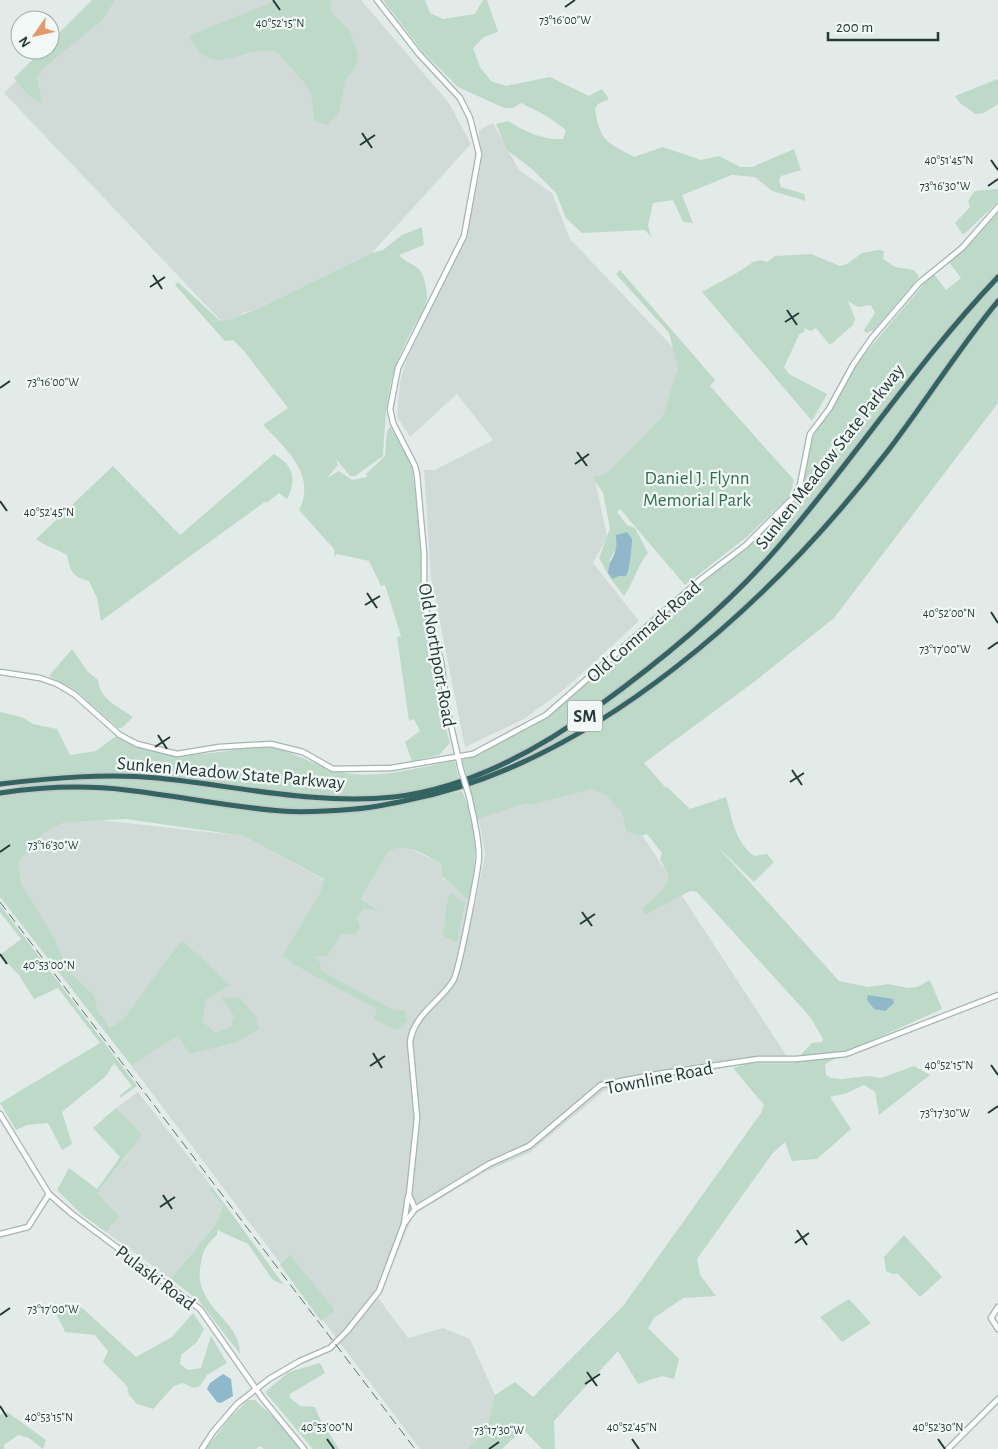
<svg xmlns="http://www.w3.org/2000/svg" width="998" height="1449" font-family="'Alegreya Sans',sans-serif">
<rect width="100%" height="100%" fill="#e2ebe8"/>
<g fill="#d0dbd7">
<path d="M97,0H361L449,103L471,144L372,253L255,310L245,312L230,322H222L4,93L47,50H50Z"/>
<path d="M493,123L519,170L552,193L570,239L707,383L596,484L607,537L593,563L639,621L566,688L524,719L465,747L431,578L424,470H435L493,440L457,394L410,437L397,417L400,382L406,361L466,238L481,166L479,130Z"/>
<path d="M593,760L792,1064L750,1063L604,1091L529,1153L485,1172L413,1215L378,1298L408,1338L443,1328L470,1339L495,1395L486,1431L467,1449H420L54,963L21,884L19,861L44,833L63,816L244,836L361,900L388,851L396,846L407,847L441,864L442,877L475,906L485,854L478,815Z"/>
<path d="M138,1092L212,1187L210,1189L223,1205L216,1224L171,1279L106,1232L119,1216L97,1193L130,1152L141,1133L116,1108Z"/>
</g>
<g fill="#bddac9" fill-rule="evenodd">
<path d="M92,0H115L102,20L44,68L37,77L42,103L27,94L14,78L42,50H50V42Z"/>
<path d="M277,0H331V12L350,31L358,55L356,67L345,81L339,113L328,125L314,121C312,91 313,92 293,70C288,65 283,56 277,53C245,40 214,86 189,36Z"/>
<path d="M383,0H425L430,13L443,19L475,14L483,0H487L498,32L484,37L473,48L480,67L491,81L506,86L550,77L589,96L602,89L609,99L598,104L595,109C600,142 607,142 634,157L663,147L701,160L719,156L740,167H752L794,149L801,170L781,176L779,181L781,187L804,194L806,201L772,191L755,177L732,175L682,195L693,223L683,222L673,200L653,203L648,226L651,237L645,230L582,233L566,218L556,193L532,169L507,150L496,124L508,121C526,132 542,140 563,139L566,130L545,115L521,103L513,108H504L458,87L422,51Z"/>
<path d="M998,79V104L984,113L975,114L960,103L955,96Z"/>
<path d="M998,189V202L963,235L955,223L970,207L968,201L975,191Z"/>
<path d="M998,210V274C976,296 955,319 935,344C895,394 858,447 817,497C722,612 606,722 467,777L462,760L552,713L696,586L758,536L784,510L794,499L801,484L813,437L853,368L933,273L946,290L961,278L948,261Z"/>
<path d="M422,227L424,245L399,255C405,262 411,263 418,268C424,273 427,289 427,297C428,305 412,329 408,338C386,380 386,412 383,456L355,476H350L336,459L338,465L327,478L339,471L352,480L367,477L366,474L385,456L387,432L390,426L412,465L420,535L422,605L439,676L443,716L450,743L439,755L412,761L405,742L420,731L414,719L409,721L397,637L401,636L385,585L381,586L369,561L337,554L335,557L334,549L299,510C317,475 286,449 263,425L288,408L244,351L233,340L225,341L175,285L178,282L220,321C233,322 242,313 255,310L372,253L383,250L402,235Z"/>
<path d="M878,250L884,251L883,259L895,267L914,270L919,277L874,330L866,333L864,330L875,313L871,305L858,307L848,301L855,319L853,325L830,345L816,328L811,331L804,328L805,331L799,335L784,367L789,374L827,394L812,421L702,292L740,271L753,262L760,260L767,262L775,256L811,254L840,266L847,264L862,253Z"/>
<path d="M620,270L715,380L710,386L794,480L790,496L748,536L685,585L620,509L617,512L627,525L635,528L648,553C637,566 634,582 624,596L610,578L599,558L610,528L603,493L593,477L605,475L663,416L678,368L669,333L616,274ZM632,548L628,557L609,561L616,549Z"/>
<path d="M998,281V298C960,345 928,397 891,444C792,570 681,673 542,752L540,749C640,686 728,609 805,519C872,442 927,355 998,281Z"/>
<path d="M998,305V403L834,618L754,682L644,763L666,788V786L690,809L726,797C732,818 735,842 754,856L767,854L774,862L754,882L718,847L839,981L868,987L888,984L908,988L917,987L930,980L942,1009L853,1049L825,1064L826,1075L831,1078L842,1079L868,1076L881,1078L914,1066L930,1075L879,1115L875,1092L864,1085L847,1093L830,1097L851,1129L817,1159L792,1161L785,1142L772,1154L697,1259L700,1275L716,1296L683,1298L654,1318L648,1328L679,1359L674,1379L662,1376L638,1384L618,1351L554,1421L555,1449H542L523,1429L502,1449H467L486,1431L495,1395L515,1382L533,1397L623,1306L761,1113L764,1105L733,1068L750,1063L792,1064L812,1043L822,1042L823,1039L811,1018L697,892L690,891L645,915L642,909L664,888L669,877L660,859L662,853L647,834L639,836L626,831L622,812L606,795L592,789L530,805L526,803L481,818L478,821L469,787C621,736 765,607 864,484C911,426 953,365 998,305Z"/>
<path d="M274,454C294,466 297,479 287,499L279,493L266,503V501L101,621L97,598L89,581C71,576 71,572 67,555C56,548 46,547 36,539L113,466L180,535Z"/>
<path d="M72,649L87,671L98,680C100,700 118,706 133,717L122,728H118L75,690L49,676Z"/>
<path d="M0,712L22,717L33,724L57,729L70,755L96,751L116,736C159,758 181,757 227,751C241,749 257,745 272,748C296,752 317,767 340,772C377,780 416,768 453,761L455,762L459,780C415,793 370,799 324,797C271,794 219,780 166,776C111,772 55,779 0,782Z"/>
<path d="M101,778L169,781L331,802L383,800L384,803L334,808H279L133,789L19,788L18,785Z"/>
<path d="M55,789L142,794L275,813L325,814L374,809L462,791C465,799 470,809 472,820C478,847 474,874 469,901L442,876L441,864C424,855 406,840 388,852L361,899L378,911L363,908L357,917L360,928L355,935L339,934L337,942L326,956H315L320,963L321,971L395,1011L405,1010L407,1021L396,1030L374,1019L377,1009L293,964L283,955L320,893L324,879L244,836L126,819L64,822L44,833L19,861L21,884L52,934L69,971L95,997L97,1010L110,1028L123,1020L182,940L230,985L206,999L202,1021L215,1033L231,1027L234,1016L221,997L240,998L255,1016L259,1029L234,1043L190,1054L178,1036L131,1065L0,897V797Z"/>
<path d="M451,893L465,903L457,941L454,942L442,935C448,922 443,905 451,893Z"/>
<path d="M0,905L137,1086L120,1098V1095L132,1086L114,1063L106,1076L62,1112L72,1144L62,1150L48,1123L27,1125L16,1130L0,1103L100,1043L58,988L34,999L19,975L0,955L21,939L0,912Z"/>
<path d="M116,1108L141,1133V1137L97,1193L119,1216L106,1232L81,1214L57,1190L69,1168L97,1189L120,1157L93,1128Z"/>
<path d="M212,1187L284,1285L273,1280L248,1244L217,1230V1235C204,1247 203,1251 200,1269C195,1307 241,1321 240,1354L199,1301L171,1279L216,1224L223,1205L209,1189Z"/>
<path d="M904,1235L942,1277L920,1297L898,1274H893L886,1271L884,1257Z"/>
<path d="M290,1255L335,1310L321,1321L280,1265Z"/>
<path d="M849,1299L871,1323L842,1342L820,1317Z"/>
<path d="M80,1306L136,1357L172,1337L193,1313L204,1329L197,1342L181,1355L180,1364L188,1370L201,1368L211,1336L227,1363L207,1375L200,1386L194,1388L183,1383L174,1386L153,1409L137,1404L129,1395L127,1386L103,1362L108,1351L95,1335L65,1332L54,1309Z"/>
<path d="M320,1363L325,1373L290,1394V1398L300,1406L315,1407C321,1424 330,1434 339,1449H313L265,1392L289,1372Z"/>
<path d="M248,1400H255C271,1415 289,1430 300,1449H264L260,1446L256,1449H206L229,1419Z"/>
<path d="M7,1412L46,1440L43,1449L29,1438L18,1435L4,1445V1449H0V1415Z"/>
</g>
<g fill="#8fb9cb">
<path d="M627,532L632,539C632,547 630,569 626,576H618L613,579L608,573C609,560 614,559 616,548C617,545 616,539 616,535Z"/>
<path d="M868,995L893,999L894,1003L885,1011L874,1009L867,1000Z"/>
<path d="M223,1374L231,1379L233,1396L221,1403L217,1402L207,1389L210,1383Z"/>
</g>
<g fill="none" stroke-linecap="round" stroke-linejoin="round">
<g stroke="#a2b6b2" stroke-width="7">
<g id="secondary">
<path d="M377,0L419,54L460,98L470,118L479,154L464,236L398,368L390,409L393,423L415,466L417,475L424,553V603L441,661L447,708L461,770"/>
<path d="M0,672L40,678L57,684L74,694L120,735L137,744L177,754L219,747L271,744L303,752L333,769L391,768L473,754L546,715L700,580L746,545L794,497L800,485L810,434L829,409L853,365L871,339L919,283L962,248L998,207"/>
<path d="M0,1114L49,1194L72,1214L200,1309L263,1399L304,1449"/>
<path d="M415,1209L409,1195L417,1118L410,1042C414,1014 439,1003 453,981C459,972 478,871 479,857C479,836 473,815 469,796"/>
<path d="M404,1224L408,1197"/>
<path d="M0,1234L28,1227L49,1194"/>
<path d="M998,1307L991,1318L998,1329"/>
<path d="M202,1449L213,1432L237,1404L269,1379L300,1361L330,1348L347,1331L379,1291L404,1224L415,1209L489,1164L529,1146L601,1085L658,1074L758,1059H796L846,1054L998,995"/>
<path d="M948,1449L998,1399"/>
</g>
</g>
<g stroke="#c2c8c7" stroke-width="8">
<g id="highway">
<path d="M0,784C53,778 105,773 158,778C237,786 314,805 394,797C469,788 537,751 597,707C662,660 727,607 779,546C855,458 918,361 998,277"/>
<path d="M0,793C41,787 85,785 126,790C179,796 230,807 282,811C306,813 331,811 355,809C372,808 390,804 408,800C596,763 773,600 887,452C925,403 958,349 998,301"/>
</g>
</g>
<use href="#secondary" stroke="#fff" stroke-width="4.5"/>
<use href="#highway" stroke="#326461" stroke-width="5"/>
<path stroke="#5e7673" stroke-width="1" stroke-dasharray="10 5" stroke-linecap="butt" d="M0,902L415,1449"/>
<g stroke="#a2b6b2" stroke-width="7" stroke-linecap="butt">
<path id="secondary-bridge" d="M461,770L469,796"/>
</g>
<use href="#secondary-bridge" stroke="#fff" stroke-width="4.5"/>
</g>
<path fill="none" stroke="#243a38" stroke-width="2" d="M273,0L280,10M565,7L575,0M362,133L372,148M360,145L375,135M991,160L998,170M988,186L998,179M153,275L162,289M150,287L165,277M787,310L797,325M785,322L799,313M0,388L10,381M577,452L587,466M575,464L589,454M0,501L7,511M367,593L377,608M365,605L380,596M991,612L998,623M988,649L998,642M158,735L167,749M155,747L170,737M792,770L802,785M790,782L804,773M0,852L10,845M582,912L592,926M580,924L595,914M0,954L7,964M373,1053L382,1068M991,1065L998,1075M370,1066L385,1056M988,1113L998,1106M163,1195L172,1209M160,1207L175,1197M797,1230L807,1245M795,1243L809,1233M0,1315L10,1308M587,1372L597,1386M585,1384L600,1374M0,1406L7,1417M327,1439L334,1449M632,1439L639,1449M938,1439L945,1449M489,1449L499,1442"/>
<g text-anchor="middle" stroke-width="4.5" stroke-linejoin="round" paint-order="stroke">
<rect fill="#f2f8f6" stroke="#627371" stroke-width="1" x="567.5" y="700.5" width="35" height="31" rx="4"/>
<g font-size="18" font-weight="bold" fill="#243a38">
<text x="585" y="722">SM</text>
</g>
<g font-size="19" fill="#243a38" stroke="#f2f8f6">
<text transform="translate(829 456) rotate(-52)" y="7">Sunken Meadow State Parkway</text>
<text transform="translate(643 631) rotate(-41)" y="7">Old Commack Road</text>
<text transform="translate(438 655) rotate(80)" y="7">Old Northport Road</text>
<text transform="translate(231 772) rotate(5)" y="7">Sunken Meadow State Parkway</text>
<text transform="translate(659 1077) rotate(-11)" y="7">Townline Road</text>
<text transform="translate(156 1277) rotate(37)" y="7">Pulaski Road</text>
</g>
<g font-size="19" fill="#316e52" stroke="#f2f8f6">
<text x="697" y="484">Daniel J. Flynn<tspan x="697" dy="22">Memorial Park</tspan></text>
</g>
</g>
<g font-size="12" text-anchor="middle" fill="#243a38" stroke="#f2f8f6" stroke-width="4.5" stroke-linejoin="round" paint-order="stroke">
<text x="565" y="24">73°16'00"W</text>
<text x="280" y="27">40°52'15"N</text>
<text x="949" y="164">40°51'45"N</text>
<text x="945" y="190">73°16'30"W</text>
<text x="53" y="386">73°16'00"W</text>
<text x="49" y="516">40°52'45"N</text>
<text x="949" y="617">40°52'00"N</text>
<text x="945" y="653">73°17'00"W</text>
<text x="53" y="849">73°16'30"W</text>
<text x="49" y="969">40°53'00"N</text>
<text x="949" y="1069">40°52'15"N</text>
<text x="945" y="1117">73°17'30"W</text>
<text x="53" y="1313">73°17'00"W</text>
<text x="49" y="1421">40°53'15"N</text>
<text x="327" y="1431">40°53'00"N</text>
<text x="632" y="1431">40°52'45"N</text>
<text x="938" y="1431">40°52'30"N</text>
<text x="499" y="1434">73°17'30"W</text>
</g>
<g transform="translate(35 35) rotate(236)"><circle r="24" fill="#f2f8f6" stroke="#a0acaa"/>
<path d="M0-4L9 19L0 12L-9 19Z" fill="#e69965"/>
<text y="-8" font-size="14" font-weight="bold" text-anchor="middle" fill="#243a38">N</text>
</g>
<path d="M828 32v8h110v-8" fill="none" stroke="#243a38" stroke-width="2.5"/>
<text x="836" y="32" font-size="15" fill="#243a38" stroke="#f2f8f6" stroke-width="4" paint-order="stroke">200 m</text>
</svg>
